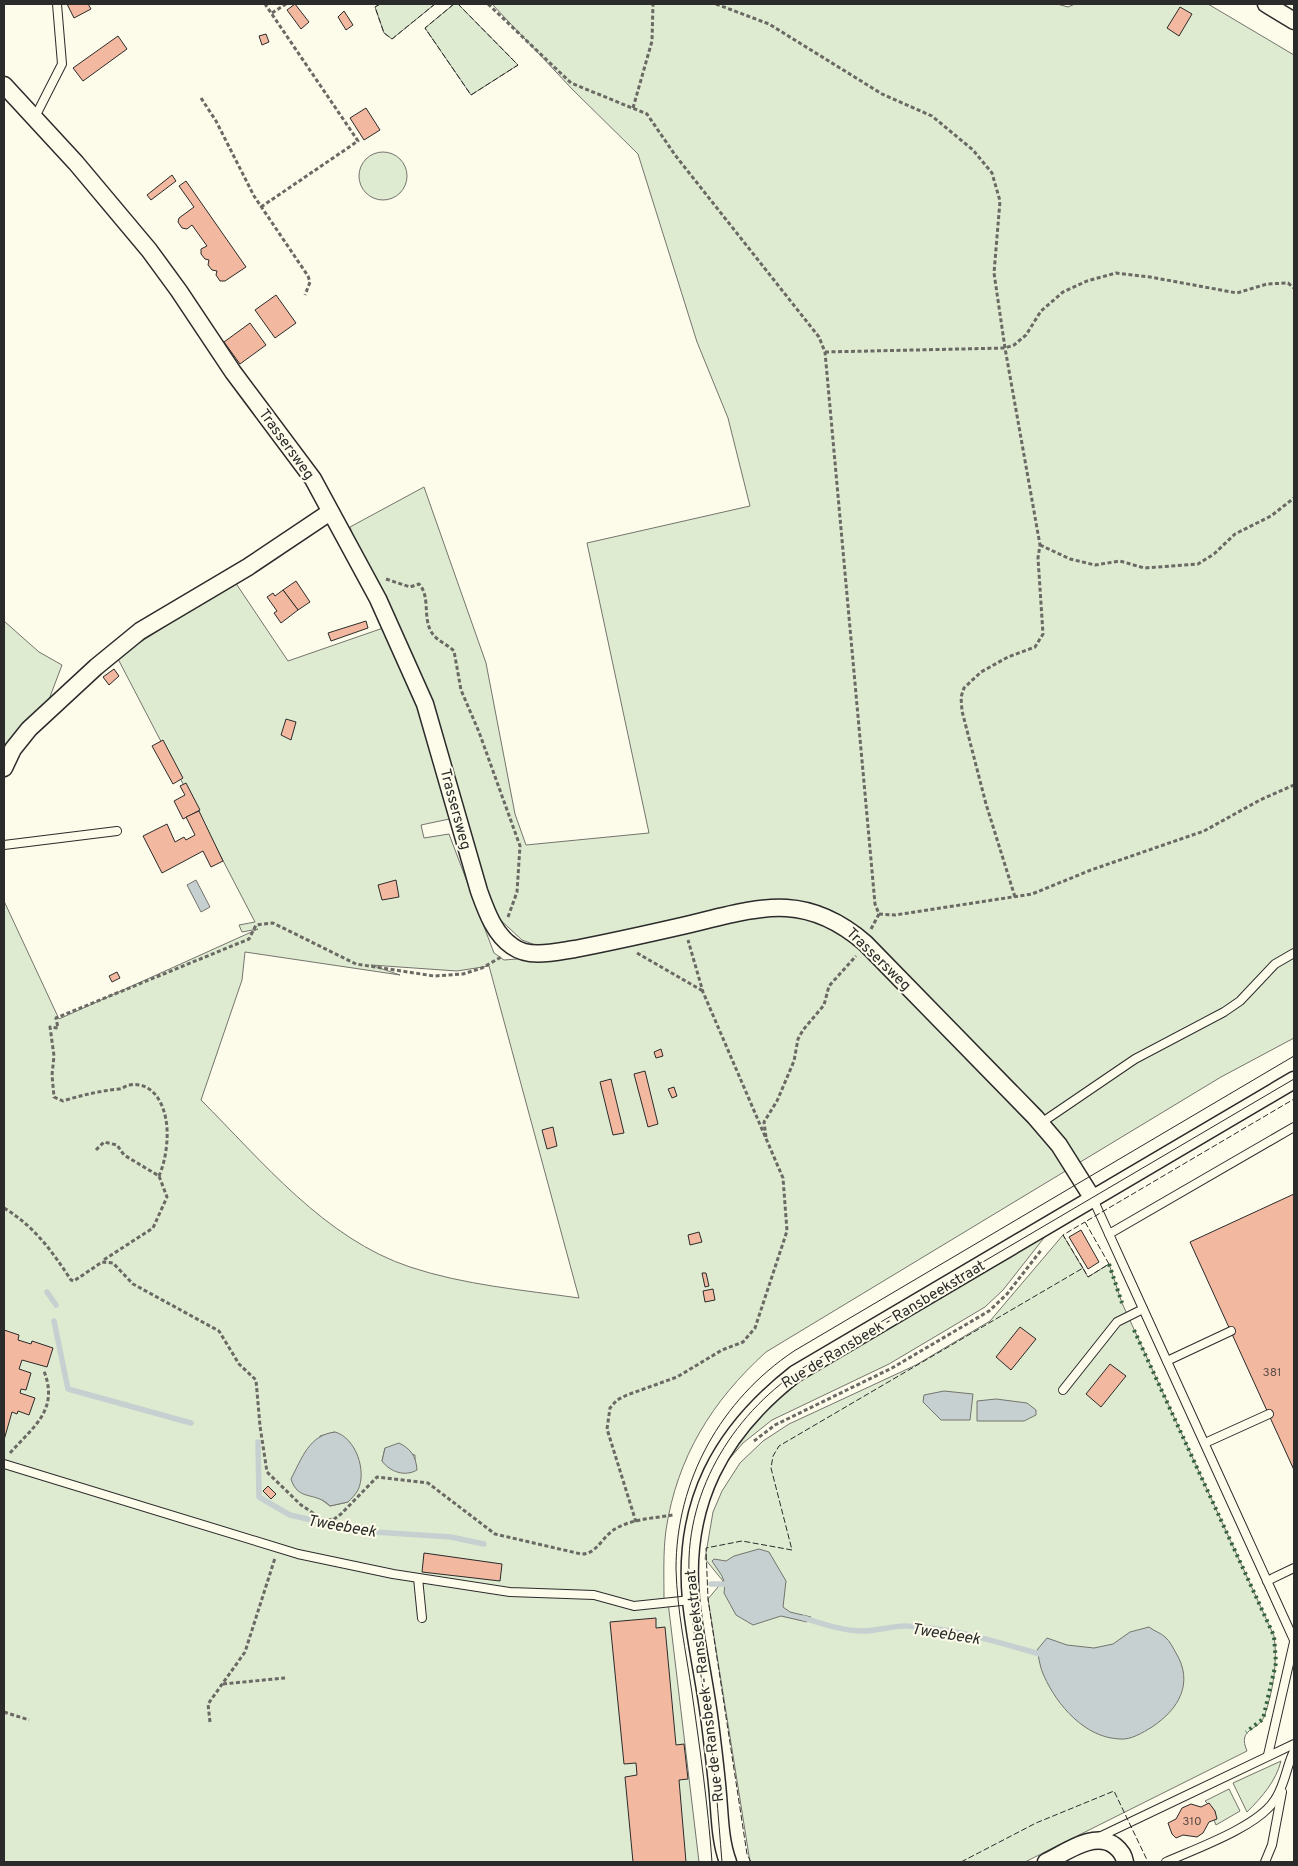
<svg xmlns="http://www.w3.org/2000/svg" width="1298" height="1866" font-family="Overpass,sans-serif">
<rect width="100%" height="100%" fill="#fdfbea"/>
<g fill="#deebd1" stroke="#74746e" fill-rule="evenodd">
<path d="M380,4H435L392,39L384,33L375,7Z"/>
<path d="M454,4H458L518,65L471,95L425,28Z"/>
<path d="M492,4H1057L1068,7L1075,4H1208L1294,55V1038L1221,1077L766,1352C712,1401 677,1457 666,1530C663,1552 664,1576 664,1599L668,1602L699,1862H4V901L59,1019L258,929L242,932L239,925L255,922L117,657L235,582L288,661L386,627L350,527L424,487L486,663L515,814L526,845L649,833L587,543L750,506L728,418L697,342L638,154L572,89ZM454,818L496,916L522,940L538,946L531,958L504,960L494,953L449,834L424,838L421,825ZM245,952L400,975L371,965L457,971L489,966L579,1298C523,1290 464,1285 410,1267C325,1239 262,1161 201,1100L242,980ZM335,1432L348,1502L330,1506L318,1497L320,1436ZM385,1448L415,1455V1462L382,1461Z"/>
<circle cx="383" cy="176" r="24"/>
<path d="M4,621L39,652L62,665L48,702L8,741L4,751Z"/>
<path d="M1047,1234L1003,1290L985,1307L889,1364L772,1420L743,1443L724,1465L725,1455L779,1393Z"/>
<path d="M1063,1235L1088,1277L1109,1264L1122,1303L1274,1636C1278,1661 1273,1692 1264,1717C1258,1731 1237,1728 1247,1751L1025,1862H750L708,1599L723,1581L705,1559L713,1512L722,1491L740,1463L763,1441L789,1424L916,1365L990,1321Z"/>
<path d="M1281,1761C1276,1781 1262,1797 1247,1812L1233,1783Z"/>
<path d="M1229,1789L1240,1811L1216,1825L1214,1820L1215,1811L1205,1801Z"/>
</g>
<g fill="#c7d0d0" stroke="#74746e">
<path d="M196,880L210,907L201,912L187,885Z"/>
<path d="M944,1391L973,1394L970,1420H941L923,1402L924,1395Z"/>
<path d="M996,1399L1027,1403L1036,1410V1415L1024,1421H977V1401Z"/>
<path d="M335,1432C356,1438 367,1471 358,1490C356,1494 351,1499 348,1502L330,1506C316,1491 298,1502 291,1479C302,1458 309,1435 335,1432Z"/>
<path d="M399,1443C411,1449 416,1456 417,1470C405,1477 390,1472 382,1461L385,1448Z"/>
<path d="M759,1549L769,1552L786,1581L783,1607L790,1612L811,1617L807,1622L781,1616L753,1625L736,1615L724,1593L725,1584L722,1576L712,1561L714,1559L726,1561L734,1556Z"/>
<path d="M1149,1627C1154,1631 1161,1633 1165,1637C1170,1641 1173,1648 1176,1653C1194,1683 1179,1709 1152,1727C1142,1733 1131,1740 1120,1739C1085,1738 1057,1705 1044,1676C1040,1668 1039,1658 1037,1650L1047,1638L1067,1645L1094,1648L1113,1644L1130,1632Z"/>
</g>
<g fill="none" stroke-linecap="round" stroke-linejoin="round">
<g stroke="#c7d0d0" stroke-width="5.5">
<path d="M47,1292L56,1305"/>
<path d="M54,1321L68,1389L191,1423"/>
<path d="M258,1442L259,1497L290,1515L359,1531L451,1537L484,1544"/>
<path d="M711,1584H725L731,1587"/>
<path d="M804,1618C823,1624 843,1631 863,1631C877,1631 891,1626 905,1626C952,1627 999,1643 1044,1655"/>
</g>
</g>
<g fill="#f2b8a0" stroke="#2b2b2b">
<path d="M67,4H88L91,9L74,18Z"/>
<path d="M295,4L309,22L301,29L287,10Z"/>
<path d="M1180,7L1192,14L1179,36L1167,28Z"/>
<path d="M344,11L353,25L346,30L338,17Z"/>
<path d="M266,34L269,42L262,45L259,36Z"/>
<path d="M118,36L127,49L83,81L73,68Z"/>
<path d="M366,108L380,130L364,140L350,118Z"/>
<path d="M172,175L176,181L151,200L147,195Z"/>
<path d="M186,181L246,267L225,281H220L216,275L217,271L212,270L208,265L209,260L205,259L201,254V249L207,246L192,225L187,229L182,228L178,222L179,218L194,207L179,186Z"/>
<path d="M276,295L296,323L275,338L255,310Z"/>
<path d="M250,323L266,345L240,364L224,342Z"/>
<path d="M296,581L310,602L298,610L283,590Z"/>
<path d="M283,590L298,610L281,623L274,613L277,611L267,597L273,593L275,596Z"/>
<path d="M366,621L368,628L331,641L328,633Z"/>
<path d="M114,669L119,676L109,685L103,677Z"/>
<path d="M286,719L296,722L291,740L281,735Z"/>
<path d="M163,740L183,778L173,784L152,746Z"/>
<path d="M186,783L200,810L183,819L174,801L185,795L180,786Z"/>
<path d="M199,811L223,861L211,867L203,851L162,873L143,836L167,824L175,842L184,837L186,840L195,835L186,817Z"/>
<path d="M396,880L399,897L382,900L378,885Z"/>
<path d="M117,972L120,978L112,982L109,976Z"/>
<path d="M661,1049L663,1056L656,1058L654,1052Z"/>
<path d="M645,1071L658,1124L648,1127L634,1074Z"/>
<path d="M611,1079L624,1133L613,1135L600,1082Z"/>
<path d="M674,1087L677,1096L672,1098L668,1089Z"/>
<path d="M553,1127L557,1146L547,1149L542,1130Z"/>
<path d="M1294,1194V1470L1190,1242Z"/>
<path d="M1081,1230L1099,1262L1088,1269L1069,1237Z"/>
<path d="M699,1232L702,1242L690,1245L688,1235Z"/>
<path d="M702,1273H706L709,1286L705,1287Z"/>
<path d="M713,1289L715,1300L705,1302L703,1291Z"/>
<path d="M1020,1327L1036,1339L1011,1370L996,1357Z"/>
<path d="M4,1330L19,1335L18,1340L31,1344L32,1341L53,1348L47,1367L22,1360L19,1369L31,1373L26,1390L21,1389L20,1393L35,1398L29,1415L18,1411L17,1414L12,1412L4,1440Z"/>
<path d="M1110,1364L1126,1376L1101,1407L1086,1394Z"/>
<path d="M268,1486L276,1494L271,1499L263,1491Z"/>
<path d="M424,1553L502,1564L500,1581L422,1572Z"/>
<path d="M656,1618V1628L665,1627L676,1745L684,1744L688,1779L679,1780L686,1862H633L625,1777L637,1775L636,1763L624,1764L610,1622Z"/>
<path d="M1209,1803L1215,1811L1217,1819L1209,1822L1203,1833L1197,1837L1183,1835L1176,1838L1172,1834L1168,1823L1176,1819L1182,1808L1191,1804L1201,1807Z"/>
</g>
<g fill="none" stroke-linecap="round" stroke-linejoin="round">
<g stroke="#2b2b2b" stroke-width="10">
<g id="service">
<path d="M35,117L62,64L57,4"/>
<path d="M4,845L117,831"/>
<path d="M1041,1123L1135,1059L1224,1012L1240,1001L1275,964L1294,953"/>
<path d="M1294,1127L1109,1234L1294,1640"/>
<path d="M1093,1199L1109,1234"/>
<path d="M1167,1361L1231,1331"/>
<path d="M1063,1390L1117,1322L1143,1309"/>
<path d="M1205,1443L1269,1414"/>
<path d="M4,1464L298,1554L393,1574L510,1592L594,1595L634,1606L691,1600"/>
<path d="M418,1578L422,1618"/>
<path d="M1267,1581L1294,1568"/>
<path d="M1268,1755L1294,1642"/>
<path d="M1097,1838L1294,1744"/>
<path d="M1166,1862C1195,1849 1257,1827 1274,1801C1285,1786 1286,1767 1294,1751"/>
<path d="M1265,1862L1272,1845L1282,1792"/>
</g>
</g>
<g stroke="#2b2b2b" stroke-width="19">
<g id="minor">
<path d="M1266,4L1294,21"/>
<path d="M4,85L76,163L149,250L179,291L233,372L313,479L378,599L425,704L479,891C486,910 494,934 512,946C529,959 555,952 575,949C611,942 647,934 682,926C755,909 802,889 865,943L1035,1117L1059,1145L1093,1199"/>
<path d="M4,768L13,749L29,729L96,667L140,631L248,567L330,512"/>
<path d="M728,1862C720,1841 720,1817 718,1795C716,1771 713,1747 710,1723C705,1682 695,1641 691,1600C682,1503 721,1432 795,1374L1294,1080"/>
<path d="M1046,1862C1065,1853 1095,1830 1115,1846C1120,1850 1124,1855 1125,1862"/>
</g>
</g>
<g stroke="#6a6964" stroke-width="3" stroke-dasharray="4 2.5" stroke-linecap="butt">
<path d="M488,4L571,83L647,114L675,155L819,337L825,352L875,904L879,914L895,915L1032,894L1091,870L1204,831L1260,800L1294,785"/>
<path d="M716,4L769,24L882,94L932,116L973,150L992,173L1000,201L994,273L1005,348L1040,545L1038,558L1043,634L1035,647L1008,657L981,672L964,688L961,697L962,711L986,804L1015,897"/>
<path d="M272,13L286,4"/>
<path d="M201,98L216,121L254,196L308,276L310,282L305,295"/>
<path d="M633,108L652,41L653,4"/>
<path d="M261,207L358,141L265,4"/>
<path d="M825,352L1005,348L1014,345L1026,335L1041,311L1063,292L1087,281L1116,273L1150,277L1237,293L1267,284L1288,283L1294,288"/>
<path d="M1040,545L1070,559L1095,565L1120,561L1144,568L1198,564L1214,554L1235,534L1271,516L1294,498"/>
<path d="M386,579L410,587L419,584C431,597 422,618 432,633C437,641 447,644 454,651L461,690L479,732L520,846L517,892L508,917"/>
<path d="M871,929L879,914"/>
<path d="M637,953L703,991"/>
<path d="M766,1137L764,1122L777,1101L794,1061L798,1039L803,1030L824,1005L829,986L856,956"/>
<path d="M96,1150L104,1142L117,1145L124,1155L159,1176L167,1197L153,1228L102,1261"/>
<path d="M159,1176C166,1160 169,1137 166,1120C163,1102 152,1081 129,1085C126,1085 123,1089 119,1089C99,1091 82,1095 63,1101L54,1097L52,1075L54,1056L50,1027L58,1028L56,1018L249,939L256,925L273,923L356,964L434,976L463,974L482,968L501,957"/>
<path d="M4,1208C34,1226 52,1251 71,1280L74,1281L102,1262L113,1263L133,1284L219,1331L239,1364L256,1380L260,1426L267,1472L301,1505L322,1519L333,1520L341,1514L377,1477L428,1483L495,1534L581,1554C596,1555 603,1536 615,1529C631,1519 655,1518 673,1515"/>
<path d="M754,1441L775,1425L892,1368L989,1311L1007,1294L1042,1249"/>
<path d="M10,1453C34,1426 59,1410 44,1371"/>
<path d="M636,1522L607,1429L610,1408L617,1400L627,1395L677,1377L722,1350L743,1342L755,1328L787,1231L783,1178L703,992L688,940"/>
<path d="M223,1684L285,1678"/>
<path d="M4,1712L29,1720"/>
<path d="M210,1722L208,1704L245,1652L275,1558"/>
</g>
<use href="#service" stroke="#fdfbea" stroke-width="8"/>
<use href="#minor" stroke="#fdfbea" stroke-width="16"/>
<g stroke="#2b2b2b" stroke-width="1">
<path d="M712,1862C708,1805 700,1749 692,1693C686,1652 677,1610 676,1569C676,1480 721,1400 794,1351L1294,1056"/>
<path d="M722,1862C718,1814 715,1767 708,1719C701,1671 690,1622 689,1573C686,1488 736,1410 806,1366L1294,1079"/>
</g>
<g stroke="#34623c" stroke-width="4" stroke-dasharray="2.5 4" stroke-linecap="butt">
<path d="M1109,1264L1122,1303"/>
<path d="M1134,1330L1274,1636L1276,1663L1263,1719L1246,1732"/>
</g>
<g stroke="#2b2b2b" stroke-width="1" stroke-dasharray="6 2.5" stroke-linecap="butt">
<path d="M380,4L375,7L384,33L392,39L435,4"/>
<path d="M454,4L425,28L471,95L518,65L458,4"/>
<path d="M1083,1268L1063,1235L1085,1222"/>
<path d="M751,1862L747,1854L708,1599L706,1548L742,1541L792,1550L771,1468L773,1456L779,1446L1083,1268L1088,1277L1109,1264L1085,1222L1294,1099"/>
<path d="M961,1862L1036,1823L1114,1791L1148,1862"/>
</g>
</g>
<g text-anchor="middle" stroke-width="4" stroke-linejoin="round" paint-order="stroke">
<g font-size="12" fill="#5d4e48">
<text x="1272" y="1376">381</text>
<text x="1192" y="1825">310</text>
</g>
<g font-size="15" fill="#2b2b2b" stroke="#fdfbea">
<text transform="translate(287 444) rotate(54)" y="5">Trassersweg</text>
<text transform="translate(456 809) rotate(75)" y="5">Trassersweg</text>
<text transform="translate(879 959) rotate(44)" y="5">Trassersweg</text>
<text transform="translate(883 1324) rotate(-31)" y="5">Rue de Ransbeek - Ransbeekstraat</text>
<text transform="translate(704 1686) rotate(-97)" y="5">Rue de Ransbeek - Ransbeekstraat</text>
</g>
<g font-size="16" font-style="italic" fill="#2b2b2b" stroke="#fdfbea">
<text transform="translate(342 1525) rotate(10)" y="6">Tweebeek</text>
<text transform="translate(946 1633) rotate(9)" y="6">Tweebeek</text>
</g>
</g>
<rect width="1298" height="1866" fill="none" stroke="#2b2b2b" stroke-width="10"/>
</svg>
